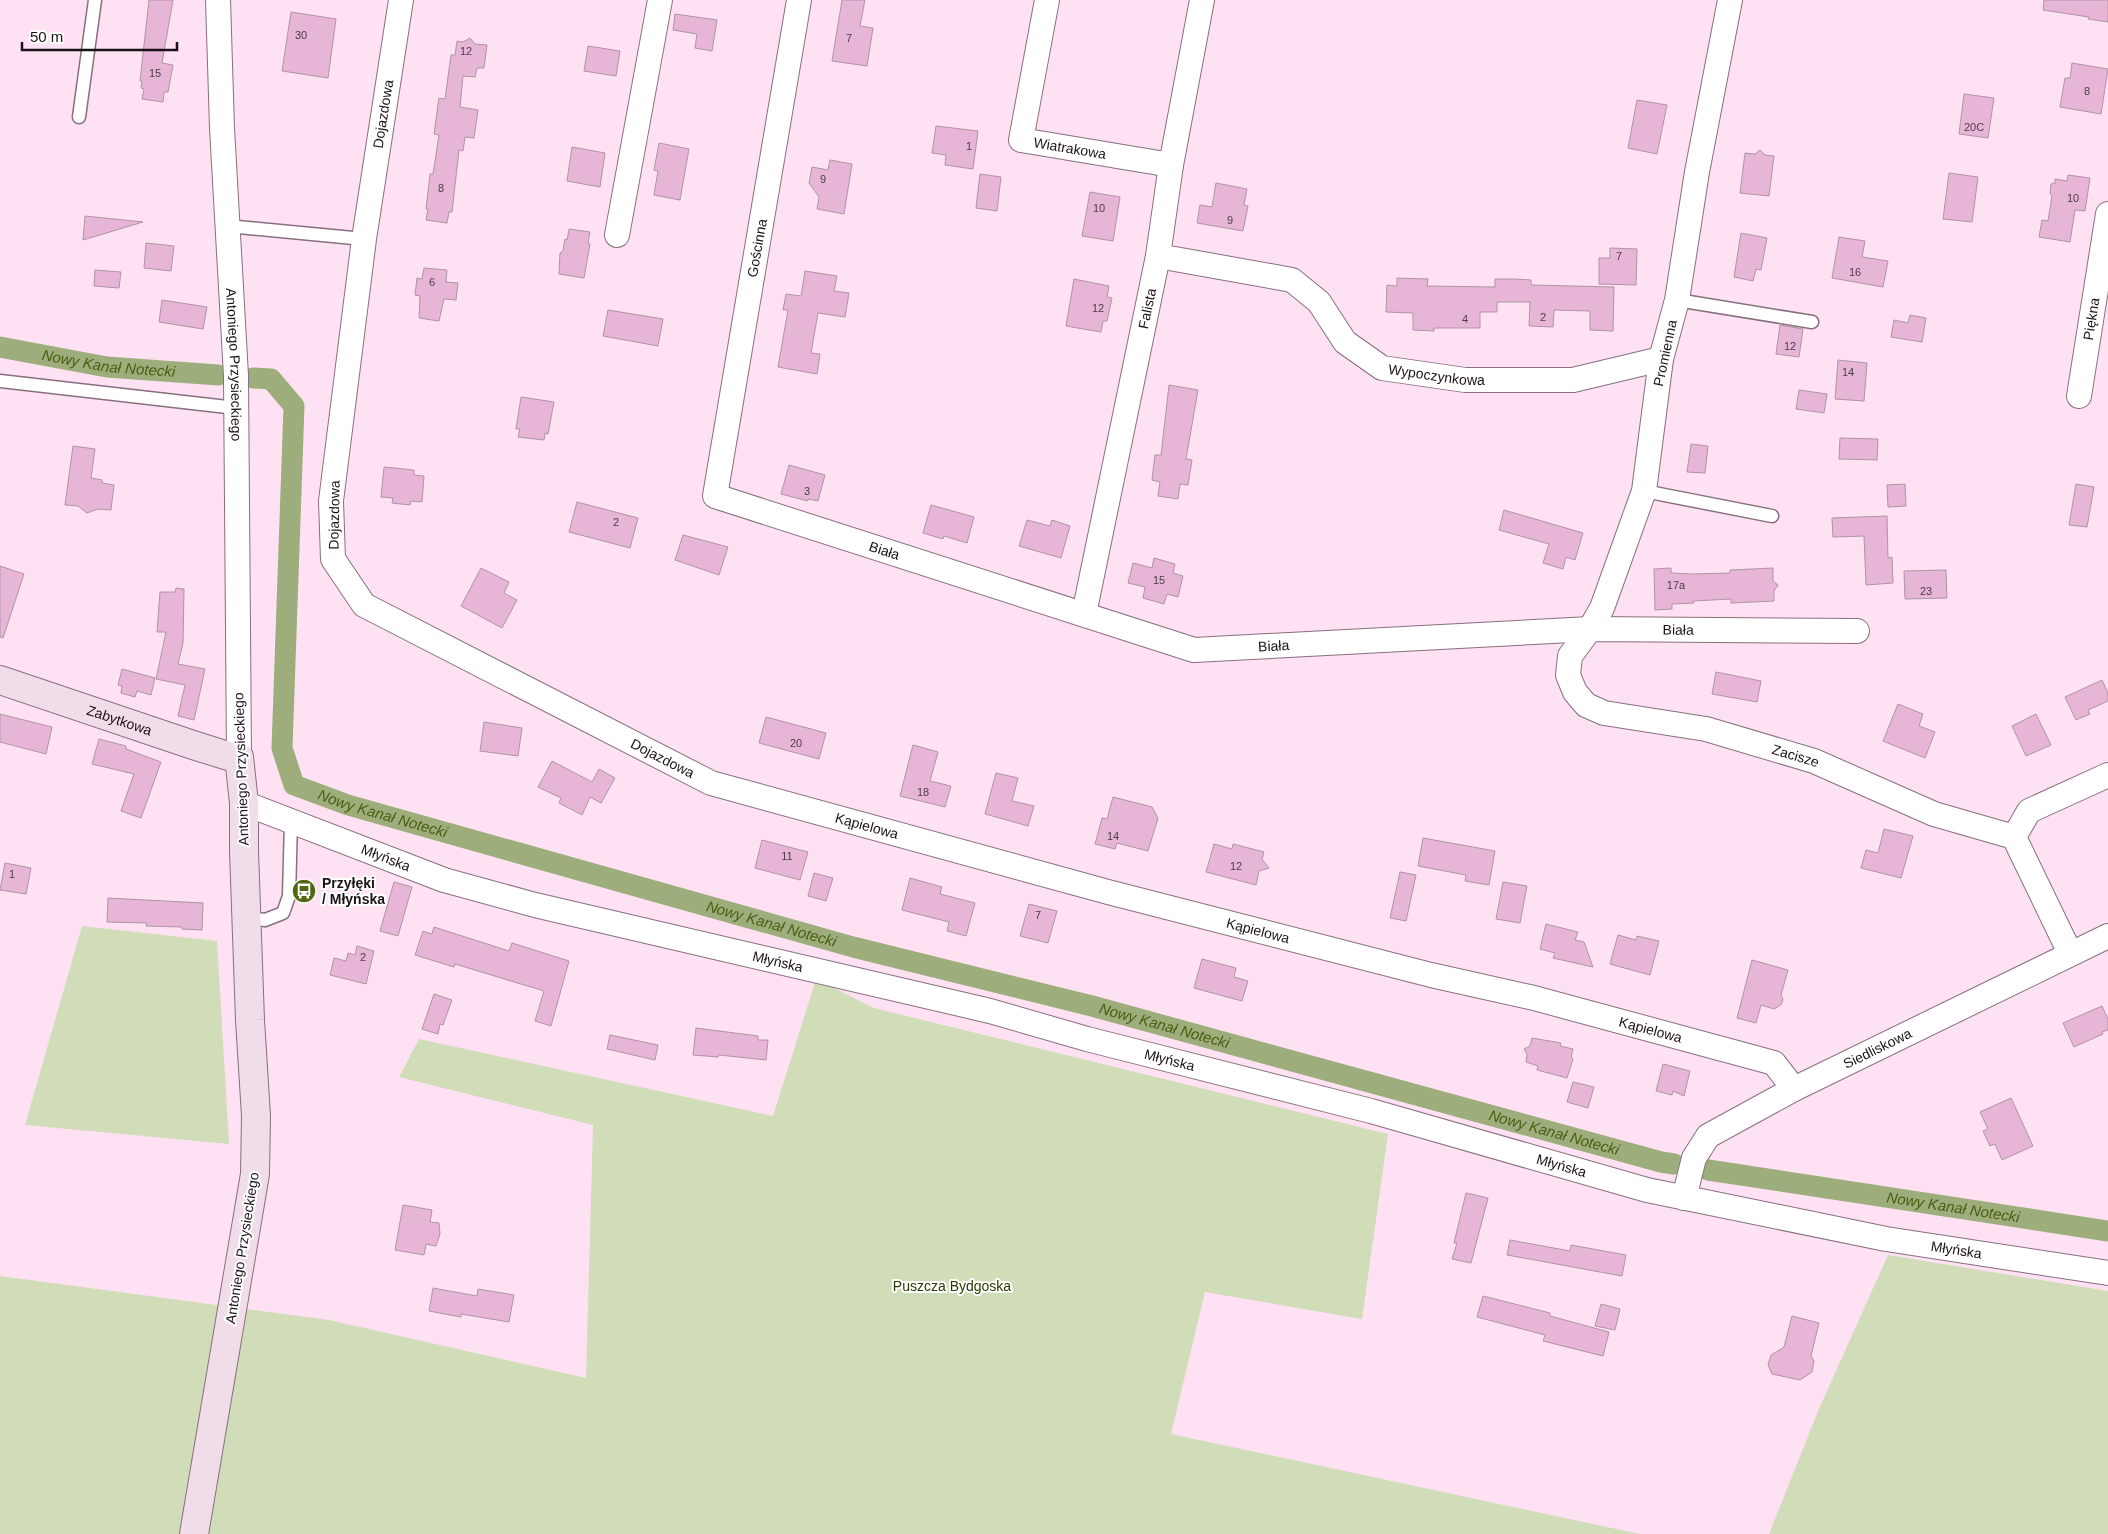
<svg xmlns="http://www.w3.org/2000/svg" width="2108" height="1534" font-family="Arial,sans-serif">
<rect width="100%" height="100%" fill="#fee2f4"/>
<g fill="#d0ddb8">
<path d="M82,926L217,941L229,1144L25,1125Z"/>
<path d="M816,979L874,1008L1388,1134L1362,1319L1205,1292L1171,1434L1640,1534H0V1276L329,1320L586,1378L593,1125L399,1077L419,1039L773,1116Z"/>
<path d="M1888,1255L2108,1291V1534H1769L1818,1411Z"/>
</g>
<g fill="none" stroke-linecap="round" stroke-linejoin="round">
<g stroke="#9dae7c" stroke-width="21">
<path id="s1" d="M0,347L107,367L218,375"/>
<path id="s2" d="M253,378L271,379L294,406L282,748L294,785L348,805L853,947L1092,1006L1661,1162L1674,1164"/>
<path id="s3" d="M1708,1170L2108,1231"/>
</g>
</g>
<g fill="#e7b6d6" stroke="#ae94a5">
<path d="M149,0H173L162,63L173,65L168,92H164L163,102L142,99L144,89L141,88L142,81H140Z"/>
<path d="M842,0H865L860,26L873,28L867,66L832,61Z"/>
<path d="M2044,0H2108V22L2088,19L2089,17L2043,10Z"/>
<path d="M291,12L336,19L328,78L282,71Z"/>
<path d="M675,14L717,20L712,51L695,48L697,34L673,30Z"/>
<path d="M470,38L475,44L487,45L484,68H477L475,77L463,76L460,107L478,110L474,138L465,137L463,151L459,150L452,212H449L447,223L426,220L428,209H426L430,174H433L439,135L434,134L439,98L445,99L451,55H455L457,41L463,42Z"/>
<path d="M588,46L620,51L616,76L584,71Z"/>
<path d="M2072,63L2108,69L2101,114L2060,107L2065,78H2070Z"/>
<path d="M1964,94L1994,98L1988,138L1959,134Z"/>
<path d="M1637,100L1667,105L1657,154L1628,148Z"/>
<path d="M936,126L978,131L973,169L945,165L946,155L932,153Z"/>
<path d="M659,143L689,149L680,200L654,195L658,171L654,170Z"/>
<path d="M572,147L605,153L600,187L567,181Z"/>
<path d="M1760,150L1765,155L1774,156L1769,196L1740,193L1745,153L1755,154Z"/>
<path d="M830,160L852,164L844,214L817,209L819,197L809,183L812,167L828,170Z"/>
<path d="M1949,173L1978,177L1972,222L1943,219Z"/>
<path d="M980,174L1001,177L997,211L976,208Z"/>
<path d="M2068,175L2090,178L2085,211L2075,210L2070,242L2039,237L2042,220L2048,221L2052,196L2050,193L2051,184L2055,183V179L2067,181Z"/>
<path d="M1216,183L1247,189L1244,205L1248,206L1243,231L1197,223L1200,205L1212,207Z"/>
<path d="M1090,192L1120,197L1113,241L1082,236Z"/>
<path d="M85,216L143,222L83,240Z"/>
<path d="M569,229L590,232L588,243L590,244L584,278L559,274L560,253L563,251L565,239L567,240Z"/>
<path d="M1741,233L1767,238L1761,270L1756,269L1753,281L1734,277Z"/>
<path d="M1839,237L1865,241L1862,257L1888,261L1883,287L1832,278Z"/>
<path d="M146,243L174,246L171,271L144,268Z"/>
<path d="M1610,248L1637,249L1636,285L1599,284V258H1610Z"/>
<path d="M424,268L447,270L446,282L458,283L456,300L444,299L439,321L419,318L420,296L415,295L417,278L422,279Z"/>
<path d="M95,270L121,272L119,288L94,286Z"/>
<path d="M805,271L837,276L834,291L849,293L845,317L818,313L811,353L820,354L817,374L778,367L788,310H783L786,294L801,296Z"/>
<path d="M1397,278L1428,279L1427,286L1495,287V279H1514L1531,280V285L1614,287L1613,331L1590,330V311L1554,310L1553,327L1529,326L1530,302H1497V312H1480V328H1434V331L1413,330V313L1386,312L1387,285L1397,286Z"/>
<path d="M1074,279L1109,286L1107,297L1112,298L1107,321H1103L1101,332L1066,326Z"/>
<path d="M162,300L207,307L203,329L159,322Z"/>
<path d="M608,310L663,319L658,346L603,336Z"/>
<path d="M1910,315L1926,318L1922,342L1891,337L1894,320L1908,323Z"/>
<path d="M1780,325L1803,329L1799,357L1776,354Z"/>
<path d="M1838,360L1867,363L1864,401L1835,399Z"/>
<path d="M1169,385L1198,390L1186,459L1192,460L1188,485L1180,484L1178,499L1158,496L1160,482L1152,480L1155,455H1161Z"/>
<path d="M1799,390L1827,394L1824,413L1796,409Z"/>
<path d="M521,397L554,402L548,434L545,433L544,440L518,437L520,429H516Z"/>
<path d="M1840,438L1878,439L1877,460L1839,459Z"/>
<path d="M1691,444L1708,446L1705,473L1687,472Z"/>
<path d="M73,446L95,449L91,478L102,480V483L114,485L111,510L98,509L87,513L78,506L65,505Z"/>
<path d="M789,465L825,475L818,501L808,499V501L781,494Z"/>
<path d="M384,467L414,470V475L424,476L422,502L411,501L410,505L392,503L393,498L381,497Z"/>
<path d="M1905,484L1906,506L1888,507L1887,485Z"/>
<path d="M2076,484L2094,487L2087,527L2069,525Z"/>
<path d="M577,502L638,518L630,548L569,532Z"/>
<path d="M931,505L974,517L967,543L944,536L943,539L923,533Z"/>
<path d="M1504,510L1583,533L1575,560L1566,557L1563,569L1543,563L1549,544L1499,530Z"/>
<path d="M1887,516L1888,558L1892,557L1893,583L1866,585L1864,536L1833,537L1832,518Z"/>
<path d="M1027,520L1050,526L1052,520L1070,526L1061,558L1019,546Z"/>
<path d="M683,535L728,547L719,575L675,560Z"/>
<path d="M1154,558L1175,564L1173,573L1183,576L1178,597L1167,594L1164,604L1143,598L1145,587L1128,583L1133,563L1152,568Z"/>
<path d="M0,566L24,574L3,638L0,637Z"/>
<path d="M481,568L509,582L504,593L517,600L502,628L461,606Z"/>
<path d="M1671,568V573L1692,574L1730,573V570L1773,568V581L1778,585L1774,591V601L1731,603V599L1693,601L1694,603L1672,604V609L1655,610L1654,569Z"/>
<path d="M1946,570L1947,598L1905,599L1904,571Z"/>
<path d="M176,588L184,589L183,643L178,664L205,669L194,720L178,716L185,685L156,679L166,632H157L160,592H175Z"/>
<path d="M122,669L155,678L151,695L137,691L135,697L121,693L122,686L118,685Z"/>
<path d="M1716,672L1761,681L1757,702L1712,694Z"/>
<path d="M2102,680L2108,693V701L2088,710L2090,714L2076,720L2065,697Z"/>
<path d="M1898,704L1923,714L1919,726L1935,732L1925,758L1883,741Z"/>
<path d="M0,714L52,727L46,754L0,742Z"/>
<path d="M2036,714L2051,745L2026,756L2012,726Z"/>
<path d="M766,717L826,733L819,759L759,743Z"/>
<path d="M484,722L522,728L518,756L480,751Z"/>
<path d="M99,739L126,746V749L161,762L141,818L121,811L134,774L92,764Z"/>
<path d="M913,745L938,752L930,781L951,786L945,807L900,796Z"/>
<path d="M552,761L592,782L599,769L615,778L601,803L590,797L582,815L559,803L561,798L538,787Z"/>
<path d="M996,773L1018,778L1012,801L1034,806L1028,826L985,814Z"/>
<path d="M1113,797L1152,807L1158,818L1148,851L1117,843L1115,849L1095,844L1102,818L1107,819Z"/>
<path d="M1884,829L1913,836L1901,878L1861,868L1866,850L1878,853Z"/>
<path d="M1423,838L1495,851L1489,885L1465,881L1466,875L1418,866Z"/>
<path d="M762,840L808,852L800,880L755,868Z"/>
<path d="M1214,844L1232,849L1233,844L1264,852L1262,859L1269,868L1259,871L1256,885L1206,872Z"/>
<path d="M5,863L31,868L26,894L0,890Z"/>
<path d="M1400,872L1416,875L1406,921L1390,918Z"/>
<path d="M814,873L833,878L826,901L808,896Z"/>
<path d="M910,878L942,887L940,894L975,903L966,936L947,931L949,922L902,910Z"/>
<path d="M394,882L412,887L398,936L380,931Z"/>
<path d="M1503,882L1527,886L1520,923L1496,919Z"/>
<path d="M108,898L203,903L202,930L182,929V927L146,926L147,923L107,922Z"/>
<path d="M1029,904L1057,911L1048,943L1020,936Z"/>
<path d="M1546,924L1578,932L1575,940L1584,942L1593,967L1553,958L1555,953L1540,949Z"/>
<path d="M434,927L509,951L512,943L569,961L551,1026L535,1021L544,991L455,964L454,967L415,955L423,931L432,934Z"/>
<path d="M1618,935L1636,940L1637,936L1659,941L1650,975L1610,964Z"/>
<path d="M357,946L374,951L366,984L330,975L334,958L346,961L348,953L355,955Z"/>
<path d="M1202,959L1236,968L1234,977L1248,981L1242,1001L1194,988Z"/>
<path d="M1752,960L1788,970L1781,995L1783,999L1781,1005L1774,1009L1761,1005L1756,1023L1737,1018Z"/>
<path d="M434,994L452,1000L443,1025L440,1024L438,1034L422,1029Z"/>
<path d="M2102,1006L2108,1019V1030L2102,1032L2103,1034L2074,1047L2063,1023Z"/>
<path d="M696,1028L758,1036V1040H768L766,1060L719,1055L718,1057L693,1055Z"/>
<path d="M610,1035L658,1045L655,1060L607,1049Z"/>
<path d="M1532,1038L1561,1043L1560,1046L1573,1049L1571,1057L1573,1059L1567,1078L1537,1070L1538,1066L1526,1062L1527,1054L1524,1049L1530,1046Z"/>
<path d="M1663,1064L1690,1071L1684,1096L1673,1091L1672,1095L1656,1091Z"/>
<path d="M1573,1082L1594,1087L1588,1108L1567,1102Z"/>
<path d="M2011,1098L2033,1146L2002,1160L1995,1144L1990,1146L1983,1131L1988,1129L1980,1112Z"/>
<path d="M1466,1193L1488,1198L1471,1263L1452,1259L1457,1243H1454Z"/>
<path d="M403,1205L432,1210L430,1222L439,1223L440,1234L436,1246L426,1244L424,1255L395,1250Z"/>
<path d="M1510,1240L1570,1251L1571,1245L1626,1255L1622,1276L1507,1255Z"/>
<path d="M433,1288L477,1296L478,1289L514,1295L509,1322L461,1314V1317L429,1311Z"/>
<path d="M1483,1296L1550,1313V1316L1609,1332L1603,1356L1543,1341L1545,1335L1477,1317Z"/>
<path d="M1601,1304L1620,1309L1615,1330L1595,1326Z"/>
<path d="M1792,1316L1819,1323L1811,1356L1814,1361L1812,1372L1800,1380L1772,1374L1768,1365L1771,1355L1784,1347Z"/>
</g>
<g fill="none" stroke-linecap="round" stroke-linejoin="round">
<g stroke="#876f7e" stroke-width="15">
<g id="lane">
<path d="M79,117L95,0"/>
<path d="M227,226L364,239"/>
<path d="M1677,300L1812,322"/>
<path d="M0,381L236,408"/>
<path d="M1644,491L1772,516"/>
<path d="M247,918L265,920L283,913L289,896L291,821"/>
</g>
</g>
<g stroke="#876f7e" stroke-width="26">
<g id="street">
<path id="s4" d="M218,0L222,128L236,376L239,757"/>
<path id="s5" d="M401,0L364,239L331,501L333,559L364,605L711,783L1108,892L1431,975L1534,998L1774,1063L1794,1089"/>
<path id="s6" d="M799,0L715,496L1194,650L1590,629L1857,631"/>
<path id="s7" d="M1047,0L1021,140L1171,165"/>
<path id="s8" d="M1730,0L1697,172L1677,300L1661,359L1644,491L1602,608L1590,629L1570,656L1568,675L1575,692L1586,705L1604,713L1706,729L1814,761L1934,814L2014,837"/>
<path d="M617,235L660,0"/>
<path id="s9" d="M1158,256L1292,280L1319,302L1345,342L1382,368L1465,380H1573L1661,359"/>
<path id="s10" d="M2079,396L2108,214"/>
<path id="s11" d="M1084,614L1158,256L1171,165L1202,0"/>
<path id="s12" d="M244,803L444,880L535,905L990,1011L1087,1039L1371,1111L1647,1190L1886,1239L2108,1273"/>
<path d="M2070,953L2014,837L2029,811L2108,775"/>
<path id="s13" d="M1684,1198L1694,1158L1708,1136L1794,1089L2108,936"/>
</g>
</g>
<g stroke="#876f7e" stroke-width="30">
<g id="secondary">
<path id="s14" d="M0,680L193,745L228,756L239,757L244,803V851L250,1020L256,1116L255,1174L194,1534"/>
</g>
</g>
<use href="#lane" stroke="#fff" stroke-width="12"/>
<use href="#street" stroke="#fff" stroke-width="24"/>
<use href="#secondary" stroke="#f1dcea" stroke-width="28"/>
</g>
<defs>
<g id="bus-disc" transform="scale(1.25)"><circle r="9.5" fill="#516612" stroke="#fff"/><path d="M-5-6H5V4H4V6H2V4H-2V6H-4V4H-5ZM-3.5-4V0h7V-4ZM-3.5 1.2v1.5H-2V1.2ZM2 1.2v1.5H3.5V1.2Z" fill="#fff"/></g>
</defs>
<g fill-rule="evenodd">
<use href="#bus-disc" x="304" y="891"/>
</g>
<g text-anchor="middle" stroke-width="4" stroke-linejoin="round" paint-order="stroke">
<g font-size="11" fill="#4e3b48">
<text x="301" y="39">30</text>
<text x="849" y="42">7</text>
<text x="466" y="55">12</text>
<text x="155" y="77">15</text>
<text x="2087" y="95">8</text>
<text x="1974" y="131">20C</text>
<text x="969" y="150">1</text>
<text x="823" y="183">9</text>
<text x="441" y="192">8</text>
<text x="2073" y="202">10</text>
<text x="1099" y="212">10</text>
<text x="1230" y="224">9</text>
<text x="1619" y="260">7</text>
<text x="1855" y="276">16</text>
<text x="432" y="286">6</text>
<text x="1098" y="312">12</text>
<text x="1543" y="321">2</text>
<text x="1465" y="323">4</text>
<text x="1790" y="350">12</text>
<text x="1848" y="376">14</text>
<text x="807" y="495">3</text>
<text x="616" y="526">2</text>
<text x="1159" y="584">15</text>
<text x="1676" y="589">17a</text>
<text x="1926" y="595">23</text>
<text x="796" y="747">20</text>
<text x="923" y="796">18</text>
<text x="1113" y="840">14</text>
<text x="787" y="860">11</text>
<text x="1236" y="870">12</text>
<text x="12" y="878">1</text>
<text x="1038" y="919">7</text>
<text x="363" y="961">2</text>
</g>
<g font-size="14" fill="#1b1218" stroke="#fff">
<text transform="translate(383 114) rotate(-81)" y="5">Dojazdowa</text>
<text dy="5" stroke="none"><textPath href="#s7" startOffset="192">Wiatrakowa</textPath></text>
<text transform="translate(757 248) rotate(-80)" y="5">Gościnna</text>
<text dy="5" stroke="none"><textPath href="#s11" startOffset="312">Falista</textPath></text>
<text dy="5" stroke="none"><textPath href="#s10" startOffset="78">Piękna</textPath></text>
<text transform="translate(1665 353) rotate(-78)" y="5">Promienna</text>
<text dy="5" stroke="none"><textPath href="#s4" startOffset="365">Antoniego Przysieckiego</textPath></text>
<text dy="5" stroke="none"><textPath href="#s9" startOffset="319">Wypoczynkowa</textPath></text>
<text transform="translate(334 515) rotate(-89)" y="5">Dojazdowa</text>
<text dy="5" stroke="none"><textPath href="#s6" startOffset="681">Biała</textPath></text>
<text dy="5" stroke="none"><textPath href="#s6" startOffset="1491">Biała</textPath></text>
<text dy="5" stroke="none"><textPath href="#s6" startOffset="1086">Biała</textPath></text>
<text dy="5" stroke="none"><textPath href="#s14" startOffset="126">Zabytkowa</textPath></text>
<text dy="5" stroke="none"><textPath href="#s8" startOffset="952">Zacisze</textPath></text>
<text dy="5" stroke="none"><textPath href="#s5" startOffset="955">Dojazdowa</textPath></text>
<text transform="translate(241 769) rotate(-92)" y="5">Antoniego Przysieckiego</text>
<text dy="5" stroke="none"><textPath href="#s5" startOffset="1171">Kąpielowa</textPath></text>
<text dy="5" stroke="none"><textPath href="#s12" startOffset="152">Młyńska</textPath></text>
<text dy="5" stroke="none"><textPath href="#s5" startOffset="1576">Kąpielowa</textPath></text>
<text dy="5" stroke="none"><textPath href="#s12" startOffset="558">Młyńska</textPath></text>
<text dy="5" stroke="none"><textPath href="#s5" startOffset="1981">Kąpielowa</textPath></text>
<text dy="5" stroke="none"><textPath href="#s13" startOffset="258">Siedliskowa</textPath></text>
<text dy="5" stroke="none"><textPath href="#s12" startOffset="962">Młyńska</textPath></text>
<text dy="5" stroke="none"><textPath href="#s12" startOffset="1368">Młyńska</textPath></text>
<text transform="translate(242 1248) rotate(-81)" y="5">Antoniego Przysieckiego</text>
<text dy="5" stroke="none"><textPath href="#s12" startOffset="1772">Młyńska</textPath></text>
</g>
<g font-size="14" font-weight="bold" fill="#1b1218" stroke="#fff" text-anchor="start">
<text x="322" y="888">Przyłęki<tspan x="322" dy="16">/ Młyńska</tspan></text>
</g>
<g font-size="14" fill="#2b3900" stroke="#fff">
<text x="952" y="1291">Puszcza Bydgoska</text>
</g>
<g font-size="15" font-style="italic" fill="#4b5e12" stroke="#fff">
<text dy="5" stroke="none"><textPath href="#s1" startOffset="110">Nowy Kanał Notecki</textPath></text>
<text dy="5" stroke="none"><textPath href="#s2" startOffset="528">Nowy Kanał Notecki</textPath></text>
<text dy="5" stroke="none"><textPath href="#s2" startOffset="932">Nowy Kanał Notecki</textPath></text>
<text dy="5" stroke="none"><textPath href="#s2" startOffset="1338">Nowy Kanał Notecki</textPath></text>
<text dy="5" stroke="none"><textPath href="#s2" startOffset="1742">Nowy Kanał Notecki</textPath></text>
<text dy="5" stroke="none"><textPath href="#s3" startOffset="248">Nowy Kanał Notecki</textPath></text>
</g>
</g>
<path d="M22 42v8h155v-8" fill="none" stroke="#1b1218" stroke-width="2.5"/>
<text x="30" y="42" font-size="15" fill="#1b1218" stroke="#ffffff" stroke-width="4" paint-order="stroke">50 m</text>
</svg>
